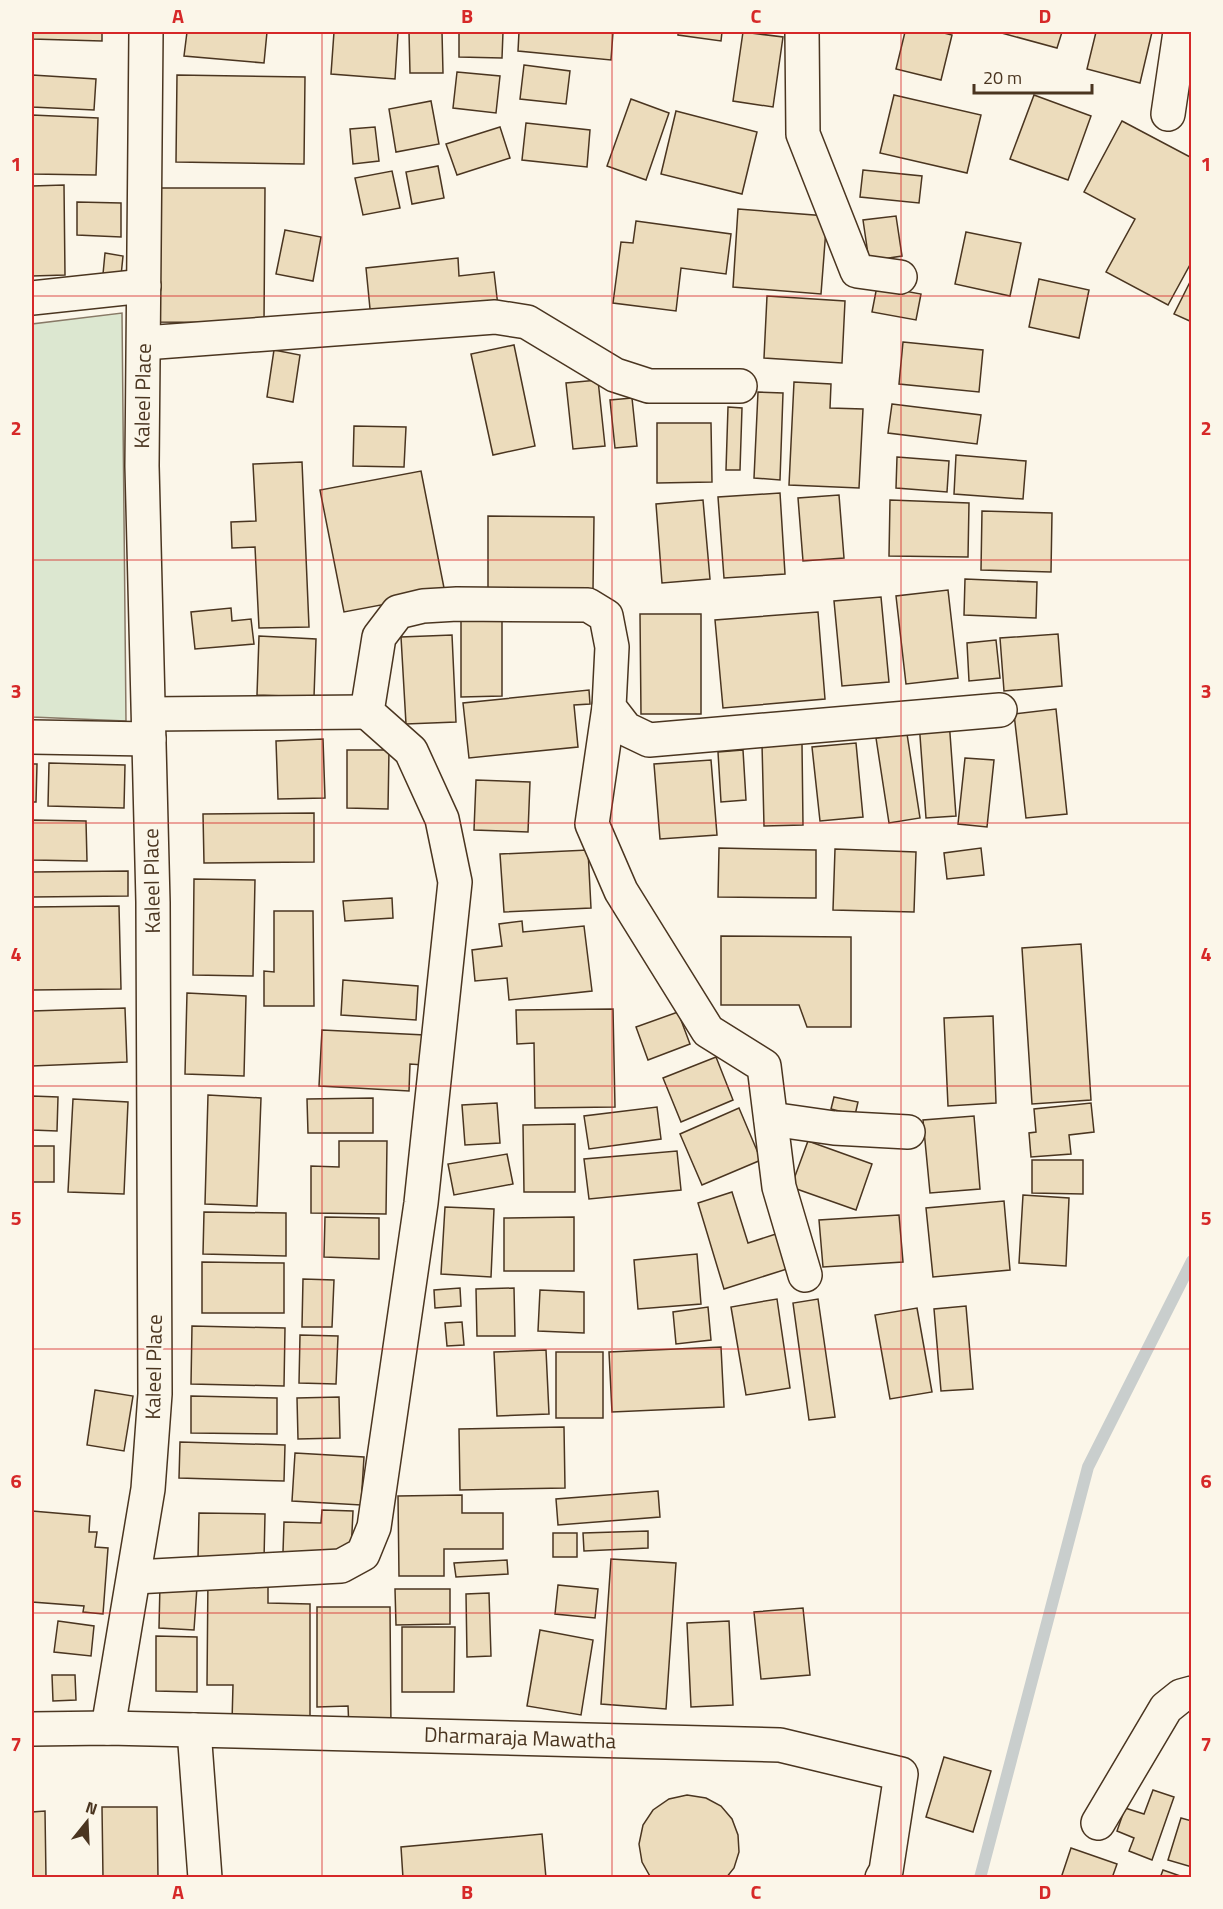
<svg xmlns="http://www.w3.org/2000/svg" width="1223" height="1909" font-family="'Titillium Web',sans-serif">
<rect width="100%" height="100%" fill="#fbf6e9"/>
<path fill="#dce7d0" stroke="#887966" stroke-width="1.5" d="M122,313L126,721L32,717V324Z"/>
<g fill="none" stroke-linecap="round" stroke-linejoin="round">
<path stroke="#c9cecd" stroke-width="12" d="M980,1878L1088,1467L1192,1261"/>
</g>
<g fill="#ecdcbc" stroke="#4a3520" stroke-width="1.5">
<path d="M32,32H102V41L32,39Z"/>
<path d="M187,32H267L264,63L184,56Z"/>
<path d="M334,32H398L395,79L331,74Z"/>
<path d="M409,32H442L443,73H410Z"/>
<path d="M459,32H503L502,58L459,57Z"/>
<path d="M519,32H613L611,60L518,51Z"/>
<path d="M678,32H722L721,41L678,35Z"/>
<path d="M743,32L783,37L773,107L733,101Z"/>
<path d="M905,32H940L952,35L941,80L896,69Z"/>
<path d="M998,32H1062L1057,48Z"/>
<path d="M1096,32H1152L1140,83L1087,69Z"/>
<path d="M524,65L570,71L566,104L520,99Z"/>
<path d="M457,72L500,76L496,113L453,108Z"/>
<path d="M32,75L96,79L94,110L32,107Z"/>
<path d="M177,75L305,77L304,164L176,162Z"/>
<path d="M894,95L981,115L967,173L880,153Z"/>
<path d="M1034,95L1091,116L1068,180L1010,159Z"/>
<path d="M631,99L669,113L646,180L607,166Z"/>
<path d="M431,101L439,144L396,152L389,109Z"/>
<path d="M676,111L757,132L742,194L661,174Z"/>
<path d="M32,115L98,118L96,175L32,174Z"/>
<path d="M1122,121L1192,158V261L1168,305L1106,272L1135,219L1084,192Z"/>
<path d="M526,123L590,130L587,167L522,160Z"/>
<path d="M375,127L379,161L353,164L350,129Z"/>
<path d="M500,127L510,158L457,175L446,144Z"/>
<path d="M438,166L444,198L412,204L406,172Z"/>
<path d="M863,170L922,176L919,203L860,197Z"/>
<path d="M392,171L400,208L363,215L355,178Z"/>
<path d="M64,185L65,275L32,276V186Z"/>
<path d="M158,188H265L264,323L157,322Z"/>
<path d="M77,202L121,203V237L77,235Z"/>
<path d="M738,209L827,216L821,294L733,287Z"/>
<path d="M896,216L902,256L869,261L863,220Z"/>
<path d="M636,221L731,234L726,274L681,268L676,311L613,303L621,242L633,243Z"/>
<path d="M285,230L321,237L313,281L276,274Z"/>
<path d="M966,232L1021,243L1010,296L955,284Z"/>
<path d="M105,253L123,256L121,276L103,274Z"/>
<path d="M458,258L459,276L494,272L498,306L371,319L366,268Z"/>
<path d="M1192,278V322L1174,314Z"/>
<path d="M1039,279L1089,290L1079,338L1029,327Z"/>
<path d="M877,286L921,294L916,320L872,312Z"/>
<path d="M767,296L845,301L842,363L764,358Z"/>
<path d="M903,342L983,350L979,392L899,384Z"/>
<path d="M514,345L535,446L493,455L471,354Z"/>
<path d="M274,350L300,355L293,402L267,397Z"/>
<path d="M598,380L605,446L573,449L566,383Z"/>
<path d="M794,382L831,384L830,408L863,409L859,488L789,485Z"/>
<path d="M758,392L783,393L780,480L754,478Z"/>
<path d="M632,398L637,446L615,448L610,400Z"/>
<path d="M892,404L981,415L977,444L888,433Z"/>
<path d="M728,407L742,408L740,470H726Z"/>
<path d="M657,423H711L712,482L657,483Z"/>
<path d="M354,426L406,427L404,467L353,466Z"/>
<path d="M956,455L1026,461L1023,499L954,494Z"/>
<path d="M897,457L949,461L947,492L896,488Z"/>
<path d="M302,462L309,627L259,628L255,547L232,548L231,522L256,521L253,464Z"/>
<path d="M421,471L445,593L344,612L320,490Z"/>
<path d="M780,493L785,574L724,578L718,497Z"/>
<path d="M839,495L844,558L803,561L798,498Z"/>
<path d="M703,500L710,579L662,583L656,504Z"/>
<path d="M890,500L969,503L968,557L889,556Z"/>
<path d="M982,511L1052,513L1051,572L981,570Z"/>
<path d="M488,516L594,517L593,590L488,589Z"/>
<path d="M965,579L1037,582L1036,618L964,615Z"/>
<path d="M948,590L958,678L906,684L896,596Z"/>
<path d="M881,597L889,682L842,686L834,601Z"/>
<path d="M231,608L232,621L251,619L254,644L195,649L191,612Z"/>
<path d="M461,610H502V696L461,697Z"/>
<path d="M818,612L825,699L723,708L715,620Z"/>
<path d="M640,614H701V714H641Z"/>
<path d="M1058,634L1062,686L1004,691L1000,638Z"/>
<path d="M452,635L456,722L406,724L401,637Z"/>
<path d="M259,636L316,639L314,697L257,695Z"/>
<path d="M996,640L1000,678L969,681L967,643Z"/>
<path d="M589,690L590,704L574,705L578,747L469,758L463,703Z"/>
<path d="M1056,709L1067,814L1026,818L1014,714Z"/>
<path d="M949,720L956,816L926,818L919,722Z"/>
<path d="M907,734L920,818L889,823L876,738Z"/>
<path d="M323,739L325,798L278,799L276,741Z"/>
<path d="M856,743L863,817L820,821L812,747Z"/>
<path d="M762,744H802L803,825L764,826Z"/>
<path d="M347,750H389L388,809L347,808Z"/>
<path d="M743,750L746,800L721,802L718,752Z"/>
<path d="M965,758L994,760L987,827L958,824Z"/>
<path d="M711,760L717,835L660,839L654,764Z"/>
<path d="M49,763L125,765L124,808L48,806Z"/>
<path d="M32,764H37L36,802H32Z"/>
<path d="M476,780L530,782L528,832L474,830Z"/>
<path d="M314,813V862L204,863L203,814Z"/>
<path d="M32,820L86,821L87,861L32,860Z"/>
<path d="M719,848L816,850V898L718,897Z"/>
<path d="M981,848L984,875L947,879L944,853Z"/>
<path d="M835,849L916,852L914,912L833,910Z"/>
<path d="M588,850L591,908L504,912L500,854Z"/>
<path d="M128,871V896L32,897V872Z"/>
<path d="M194,879L255,880L253,976L193,975Z"/>
<path d="M392,898L393,918L345,921L343,901Z"/>
<path d="M119,906L121,989L32,990V907Z"/>
<path d="M274,911H313L314,1006H264V971L274,972Z"/>
<path d="M522,921L523,932L584,926L592,991L509,1000L507,978L475,981L472,950L502,946L499,924Z"/>
<path d="M721,936L851,937V1027H807L799,1005H721Z"/>
<path d="M1081,944L1091,1100L1032,1104L1022,948Z"/>
<path d="M343,980L418,986L416,1020L341,1015Z"/>
<path d="M187,993L246,996L244,1076L185,1074Z"/>
<path d="M125,1008L127,1062L32,1066V1011Z"/>
<path d="M613,1009L615,1107L535,1108L534,1043L517,1044L516,1010Z"/>
<path d="M678,1012L690,1044L648,1060L636,1027Z"/>
<path d="M993,1016L996,1103L948,1106L944,1018Z"/>
<path d="M322,1030L425,1035L424,1065L410,1064L409,1091L319,1086Z"/>
<path d="M716,1057L733,1100L681,1122L663,1078Z"/>
<path d="M208,1095L261,1098L257,1206L205,1204Z"/>
<path d="M32,1096L58,1097L57,1131L32,1130Z"/>
<path d="M834,1097L858,1102L855,1115L831,1109Z"/>
<path d="M373,1098V1133H308L307,1099Z"/>
<path d="M73,1099L128,1102L124,1194L68,1192Z"/>
<path d="M497,1103L500,1143L465,1145L462,1105Z"/>
<path d="M1091,1103L1094,1132L1069,1135L1071,1154L1031,1157L1029,1133L1036,1132L1034,1109Z"/>
<path d="M657,1107L661,1139L589,1149L584,1116Z"/>
<path d="M739,1108L761,1160L702,1185L680,1134Z"/>
<path d="M974,1116L980,1189L930,1193L923,1120Z"/>
<path d="M575,1124V1192H524L523,1125Z"/>
<path d="M339,1141H387L386,1214L311,1213V1166L339,1167Z"/>
<path d="M808,1141L872,1164L856,1210L791,1187Z"/>
<rect x="32" y="1146" width="22" height="36"/>
<path d="M677,1151L681,1190L589,1199L584,1159Z"/>
<path d="M507,1154L513,1184L454,1195L448,1164Z"/>
<path d="M1032,1160H1083V1194L1032,1193Z"/>
<path d="M732,1192L748,1243L779,1233L790,1268L724,1289L698,1203Z"/>
<path d="M1023,1195L1069,1198L1066,1266L1019,1263Z"/>
<path d="M1004,1201L1010,1270L933,1277L926,1208Z"/>
<path d="M445,1207L494,1209L491,1277L441,1274Z"/>
<path d="M204,1212L286,1213V1256L203,1254Z"/>
<path d="M899,1215L903,1262L823,1267L819,1220Z"/>
<path d="M325,1217L379,1218V1259L324,1257Z"/>
<path d="M574,1217V1271H504V1218Z"/>
<path d="M697,1254L701,1304L638,1309L634,1260Z"/>
<path d="M202,1262L284,1263V1313H202Z"/>
<path d="M303,1279L334,1280L332,1327H302Z"/>
<path d="M460,1288L461,1306L435,1308L434,1290Z"/>
<path d="M514,1288L515,1336H477L476,1289Z"/>
<path d="M540,1290L584,1292V1333L538,1331Z"/>
<path d="M777,1299L790,1388L746,1395L731,1307Z"/>
<path d="M818,1299L835,1417L809,1420L793,1303Z"/>
<path d="M966,1306L973,1389L941,1391L934,1309Z"/>
<path d="M708,1307L711,1340L676,1344L673,1312Z"/>
<path d="M917,1308L932,1392L890,1399L875,1315Z"/>
<path d="M462,1322L464,1345L447,1346L445,1323Z"/>
<path d="M192,1326L285,1328L284,1386L191,1384Z"/>
<path d="M300,1335L338,1336L336,1384L299,1383Z"/>
<path d="M721,1347L724,1407L612,1412L609,1352Z"/>
<path d="M546,1350L549,1414L497,1416L494,1352Z"/>
<rect x="556" y="1352" width="47" height="66"/>
<path d="M95,1390L133,1396L124,1451L87,1445Z"/>
<path d="M191,1396L277,1398V1434L191,1433Z"/>
<path d="M339,1397L340,1438L298,1439L297,1398Z"/>
<path d="M564,1427L565,1488L460,1490L459,1429Z"/>
<path d="M180,1442L285,1445L284,1481L179,1478Z"/>
<path d="M295,1453L364,1457L361,1505L292,1501Z"/>
<path d="M658,1491L660,1517L558,1525L556,1499Z"/>
<path d="M462,1495V1513H503V1549H444V1576H399L398,1496Z"/>
<path d="M322,1510L353,1511L351,1553L283,1552L284,1522L321,1523Z"/>
<path d="M32,1511L90,1516L89,1532H97L95,1547L108,1548L103,1614L83,1612L84,1606L32,1602Z"/>
<path d="M199,1513L265,1514L264,1560L198,1559Z"/>
<path d="M648,1531V1548L584,1551L583,1533Z"/>
<rect x="553" y="1533" width="24" height="24"/>
<path d="M611,1559L676,1563L666,1709L601,1704Z"/>
<path d="M507,1560L508,1574L456,1577L454,1563Z"/>
<path d="M208,1575L268,1576V1603L310,1604V1722H232L233,1685H207Z"/>
<path d="M160,1584L197,1587L194,1630L159,1628Z"/>
<path d="M558,1585L598,1589L595,1618L555,1614Z"/>
<path d="M395,1589H450V1624L396,1625Z"/>
<path d="M489,1593L491,1656L467,1657L466,1594Z"/>
<path d="M317,1607H390L391,1729H349L348,1706L317,1707Z"/>
<path d="M803,1608L810,1675L761,1679L754,1612Z"/>
<path d="M58,1621L94,1626L91,1656L54,1652Z"/>
<path d="M729,1621L733,1705L691,1707L687,1623Z"/>
<path d="M402,1627H455L454,1692H402Z"/>
<path d="M540,1630L593,1640L581,1715L527,1706Z"/>
<path d="M156,1636L197,1637V1692L156,1691Z"/>
<path d="M52,1675H75L76,1700L53,1701Z"/>
<path d="M944,1757L991,1771L973,1832L926,1817Z"/>
<path d="M1153,1790L1174,1797L1152,1860L1129,1851L1134,1838L1117,1831L1125,1808L1144,1814Z"/>
<path d="M687,1795L706,1798L721,1806L732,1819L738,1835L739,1852L734,1868L726,1878H651L642,1862L639,1844L643,1825L653,1810L669,1799Z"/>
<path d="M102,1807H157L158,1878H103Z"/>
<path d="M45,1811L46,1878H32V1812Z"/>
<path d="M1181,1818L1192,1821V1867L1168,1860Z"/>
<path d="M542,1834L546,1878H403L401,1847Z"/>
<path d="M1071,1848L1117,1864L1112,1878H1061Z"/>
<path d="M1163,1870L1186,1878H1160Z"/>
</g>
<g fill="none" stroke-linecap="round" stroke-linejoin="round">
<g stroke="#4a3520" stroke-width="36">
<g id="minor">
<path d="M802,32L803,134L857,271L900,277"/>
<path d="M1168,114L1180,32"/>
<path d="M32,298L144,286"/>
<path d="M144,343L495,317L527,322L615,375L649,386H740"/>
<path d="M609,707L592,824L621,891L708,1031L764,1066L779,1187L805,1275"/>
<path d="M149,714L367,712"/>
<path d="M32,737L149,739"/>
<path d="M771,1119L834,1128L908,1132"/>
<path d="M135,1577L341,1566L363,1554L374,1527L421,1203L455,882L442,819L411,751L367,712L379,637L398,612L423,606L457,604L588,605L606,616L612,647L609,707L626,729L649,740L1000,710"/>
<path d="M108,1728L148,1489L155,1394L153,902L142,466L146,32"/>
<path d="M32,1729L108,1728L194,1730L780,1745L901,1774L886,1871L882,1878"/>
<path d="M194,1730L205,1878"/>
<path d="M1098,1823L1166,1708L1181,1696L1192,1693"/>
</g>
</g>
<use href="#minor" stroke="#fbf6e9" stroke-width="33"/>
</g>
<path fill="none" stroke="#d62828" stroke-width="1.5" stroke-opacity="0.55" d="M322,32V1878M612,32V1878M901,32V1878M32,296H1192M32,560H1192M32,823H1192M32,1086H1192M32,1349H1192M32,1613H1192"/>
<g text-anchor="middle" stroke-width="4.5" stroke-linejoin="round" paint-order="stroke">
<g font-size="21" fill="#4a3520" stroke="#fbf6e9">
<text transform="translate(143 396) rotate(-89)" y="7">Kaleel Place</text>
<text transform="translate(152 881) rotate(-91)" y="7">Kaleel Place</text>
<text transform="translate(154 1367) rotate(-89)" y="7">Kaleel Place</text>
<text transform="translate(520 1738) rotate(2)" y="7">Dharmaraja Mawatha</text>
</g>
</g>
<rect width="1223" height="1909" fill="none" stroke="#fbf6e9" stroke-width="66"/>
<g transform="translate(87 1822) rotate(18)" stroke="#fbf6e9" stroke-width="4.5" paint-order="stroke">
<path d="M0-4.5L10 22L0 15L-10 22Z" fill="#4a3520"/>
<text y="-9" font-size="16" font-weight="bold" text-anchor="middle" fill="#4a3520">N</text>
</g>
<path d="M974 84v9h118v-9" fill="none" stroke="#4a3520" stroke-width="3"/>
<text x="983" y="84" font-size="18" fill="#4a3520" stroke="#fbf6e9" stroke-width="4.5" paint-order="stroke">20 m</text>
<rect x="33" y="33" width="1157" height="1843" fill="none" stroke="#d62828" stroke-width="2"/>
<g font-size="20" text-anchor="middle" font-weight="bold" fill="#d62828">
<text x="178" y="23">A</text>
<text x="467" y="23">B</text>
<text x="756" y="23">C</text>
<text x="1045" y="23">D</text>
<text x="16" y="171">1</text>
<text x="1206" y="171">1</text>
<text x="16" y="435">2</text>
<text x="1206" y="435">2</text>
<text x="16" y="698">3</text>
<text x="1206" y="698">3</text>
<text x="16" y="961">4</text>
<text x="1206" y="961">4</text>
<text x="16" y="1225">5</text>
<text x="1206" y="1225">5</text>
<text x="16" y="1488">6</text>
<text x="1206" y="1488">6</text>
<text x="16" y="1751">7</text>
<text x="1206" y="1751">7</text>
<text x="178" y="1899">A</text>
<text x="467" y="1899">B</text>
<text x="756" y="1899">C</text>
<text x="1045" y="1899">D</text>
</g>
</svg>
